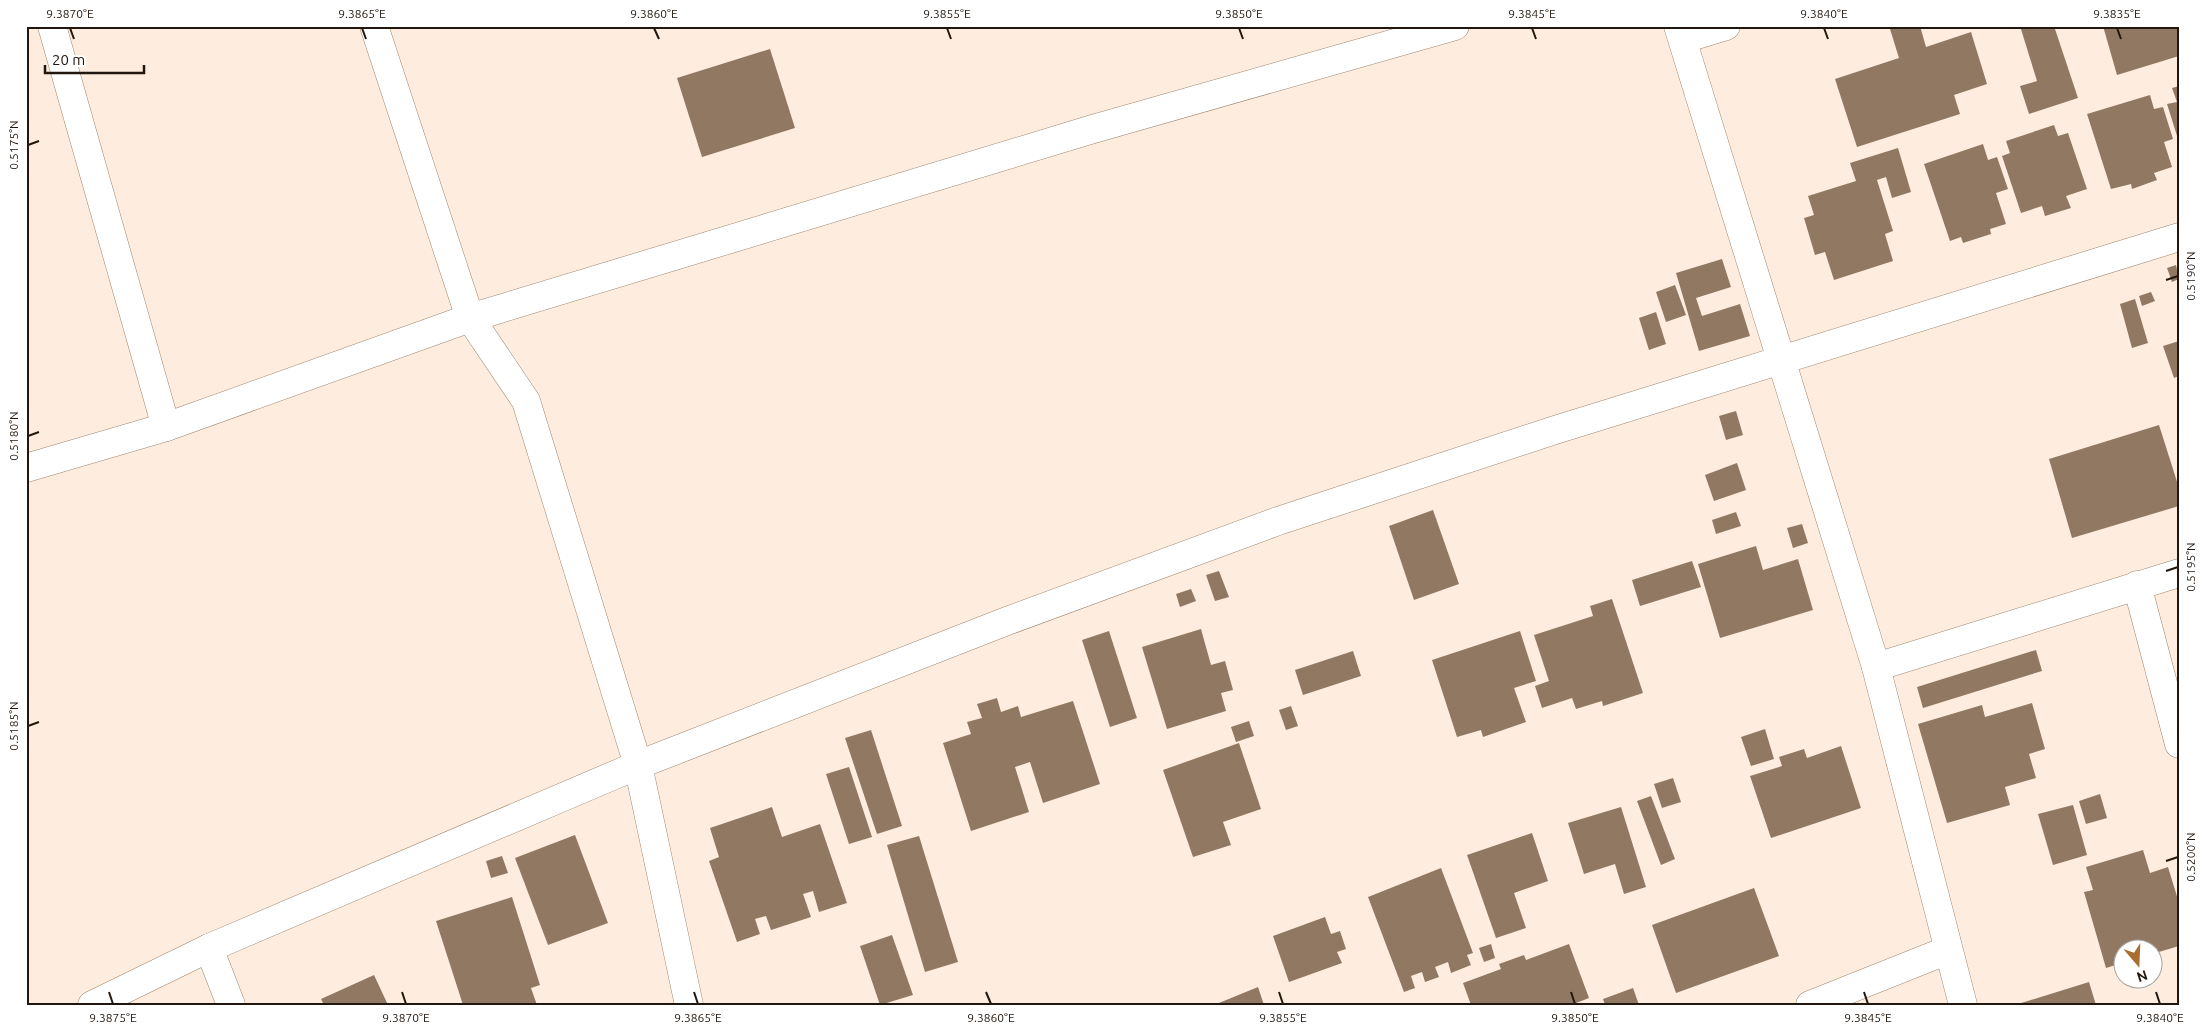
<svg xmlns="http://www.w3.org/2000/svg" width="2205" height="1031" font-family="Ubuntu,sans-serif">
<rect width="100%" height="100%" fill="#feedde"/>
<g fill="#917862">
<path d="M1898,26H1920L1926,47L1971,32L1987,84L1954,95L1960,114L1857,147L1835,79L1899,58L1890,29Z"/>
<path d="M2020,26H2054L2078,98L2029,114L2020,86L2037,81Z"/>
<path d="M2103,26H2179V56L2117,75Z"/>
<path d="M770,49L795,128L702,157L677,78Z"/>
<path d="M2179,86V139H2178L2167,104L2177,102L2172,88Z"/>
<path d="M2150,95L2154,109L2163,107L2173,139L2164,142L2172,167L2154,173L2157,180L2132,189L2131,184L2111,189L2087,114Z"/>
<path d="M2054,125L2058,136L2068,133L2087,189L2066,196L2071,208L2045,216L2042,206L2021,213L2002,156L2010,153L2006,141Z"/>
<path d="M1983,144L1988,160L1997,157L2008,189L1996,193L2006,224L1990,229L1991,234L1963,243L1961,237L1950,241L1924,164Z"/>
<path d="M1898,148L1911,192L1892,198L1886,177L1877,180L1893,231L1885,234L1893,261L1834,280L1825,252L1815,255L1804,218L1814,215L1808,196L1856,181L1850,163Z"/>
<path d="M1722,259L1731,287L1696,298L1702,316L1740,304L1750,336L1699,351L1676,273Z"/>
<path d="M2176,265L2179,279L2172,282L2167,268Z"/>
<path d="M1675,285L1686,315L1666,322L1656,292Z"/>
<path d="M2151,292L2155,301L2142,306L2139,296Z"/>
<path d="M2135,299L2148,343L2132,348L2120,304Z"/>
<path d="M1656,312L1666,344L1649,350L1639,318Z"/>
<path d="M2179,341V376L2174,378L2163,346Z"/>
<path d="M1736,411L1743,435L1726,440L1719,416Z"/>
<path d="M2159,425L2179,488V506L2072,538L2049,459Z"/>
<path d="M1737,463L1746,490L1714,501L1705,475Z"/>
<path d="M1433,510L1459,584L1414,600L1389,526Z"/>
<path d="M1736,512L1741,526L1716,534L1712,520Z"/>
<path d="M1802,524L1808,543L1793,548L1787,528Z"/>
<path d="M1756,546L1763,570L1798,559L1813,610L1720,638L1698,564Z"/>
<path d="M1692,561L1701,587L1640,606L1632,580Z"/>
<path d="M1219,571L1229,597L1215,601L1206,575Z"/>
<path d="M1191,589L1196,601L1180,607L1176,594Z"/>
<path d="M1612,599L1643,693L1603,706L1602,701L1576,709L1572,698L1542,708L1535,686L1549,681L1534,635L1593,616L1590,606Z"/>
<path d="M1201,629L1211,665L1225,661L1233,690L1221,693L1226,711L1167,729L1142,647Z"/>
<path d="M1109,631L1137,718L1110,727L1082,640Z"/>
<path d="M1520,631L1536,681L1514,688L1526,722L1483,737L1481,730L1457,737L1432,660Z"/>
<path d="M2036,650L2042,671L1923,708L1917,687Z"/>
<path d="M1353,651L1361,676L1303,695L1295,670Z"/>
<path d="M997,698L1001,712L1018,706L1021,717L1073,701L1100,784L1043,803L1030,762L1015,767L1029,812L971,831L943,743L971,734L967,722L982,718L977,704Z"/>
<path d="M2032,703L2045,749L2029,754L2036,778L2005,787L2010,805L1947,823L1918,724L1982,705L1985,717Z"/>
<path d="M1291,706L1298,726L1286,730L1279,710Z"/>
<path d="M1249,721L1254,736L1236,742L1231,727Z"/>
<path d="M1765,729L1774,759L1751,766L1741,737Z"/>
<path d="M871,730L902,826L877,834L845,738Z"/>
<path d="M1239,743L1261,809L1223,822L1231,845L1193,857L1163,770Z"/>
<path d="M1841,746L1861,808L1771,838L1750,776L1782,766L1779,757L1804,749L1807,758Z"/>
<path d="M849,767L872,837L849,844L826,774Z"/>
<path d="M1673,778L1681,802L1662,808L1654,784Z"/>
<path d="M2100,794L2107,818L2086,824L2079,801Z"/>
<path d="M1651,796L1675,859L1661,865L1637,801Z"/>
<path d="M2073,805L2087,855L2053,865L2038,814Z"/>
<path d="M772,807L782,837L820,824L847,903L819,912L813,891L803,894L811,917L771,930L766,916L755,919L760,934L737,942L709,861L719,857L710,828Z"/>
<path d="M1621,807L1646,887L1624,894L1615,864L1584,874L1568,823Z"/>
<path d="M1532,833L1548,881L1514,893L1526,928L1496,938L1467,855Z"/>
<path d="M575,835L608,923L548,945L515,858Z"/>
<path d="M919,836L958,962L925,972L887,845Z"/>
<path d="M2143,850L2150,873L2168,867L2179,903V946L2152,954V948H2122V963L2106,968L2084,892L2093,890L2086,867Z"/>
<path d="M502,856L508,873L491,878L486,861Z"/>
<path d="M1441,868L1473,953L1467,955L1471,965L1451,973L1448,962L1435,967L1439,977L1425,982L1422,972L1411,976L1415,988L1404,992L1368,897Z"/>
<path d="M1754,888L1779,956L1676,993L1652,925Z"/>
<path d="M512,897L540,985L531,988L537,1005H463L436,921Z"/>
<path d="M1325,917L1331,934L1340,931L1346,949L1337,952L1342,963L1289,982L1273,936Z"/>
<path d="M892,935L913,995L880,1005L860,946Z"/>
<path d="M1491,944L1495,958L1484,962L1479,948Z"/>
<path d="M1569,944L1589,998L1571,1005H1471L1463,983L1501,969L1499,964L1524,955L1526,960Z"/>
<path d="M374,975L388,1005H324L321,999Z"/>
<path d="M2089,982L2096,1005H2018V1004Z"/>
<path d="M1258,987L1264,1005H1214Z"/>
<path d="M1633,988L1639,1005H1605L1603,999Z"/>
</g>
<g fill="none" stroke-linecap="round" stroke-linejoin="round">
<g stroke="#a08770" stroke-width="29">
<g id="street">
<path d="M52,26L166,427"/>
<path d="M374,26L470,318L526,401L638,765L689,1005"/>
<path d="M1678,26L1876,667L1963,1005"/>
<path d="M1683,39L1726,26"/>
<path d="M26,468L166,427L470,318L1093,129L1455,26"/>
<path d="M2137,585L2179,744"/>
<path d="M1876,667L2179,573"/>
<path d="M209,948L231,1005"/>
<path d="M92,1005L209,948L638,765L1007,621L1278,521L1555,430L2179,237"/>
<path d="M1810,1005L1948,950"/>
</g>
</g>
<use href="#street" stroke="#fff" stroke-width="28"/>
</g>
<path fill="none" stroke="#21170e" stroke-width="2" d="M70,28L74,39M362,28L366,39M654,28L659,39M947,28L951,39M1239,28L1243,39M1532,28L1536,39M1824,28L1828,39M2117,28L2121,39M28,145L39,141M2166,280L2178,276M28,436L39,432M2166,571L2178,567M28,726L39,722M2166,861L2178,857M109,992L113,1004M402,992L406,1004M694,992L698,1004M986,992L991,1004M1279,992L1283,1004M1571,992L1575,1004M1864,992L1868,1004M2156,992L2160,1004"/>
<rect width="2205" height="1031" fill="none" stroke="#ffffff" stroke-width="55"/>
<g transform="translate(2138 964) rotate(161)"><circle r="24" fill="#ffffff" stroke="#a6a29f"/>
<path d="M0-4L9 19L0 12L-9 19Z" fill="#aa6e31"/>
<text y="-8" font-size="14" font-weight="bold" text-anchor="middle" fill="#21170e">N</text>
</g>
<path d="M45 65v8h99v-8" fill="none" stroke="#21170e" stroke-width="2.5"/>
<text x="52" y="65" font-size="15" fill="#21170e" stroke="#ffffff" stroke-width="4" paint-order="stroke">20 m</text>
<rect x="28" y="28" width="2150" height="976" fill="none" stroke="#21170e" stroke-width="2"/>
<g font-size="12" text-anchor="middle" fill="#21170e">
<text x="70" y="18">9.3870°E</text>
<text x="362" y="18">9.3865°E</text>
<text x="654" y="18">9.3860°E</text>
<text x="947" y="18">9.3855°E</text>
<text x="1239" y="18">9.3850°E</text>
<text x="1532" y="18">9.3845°E</text>
<text x="1824" y="18">9.3840°E</text>
<text x="2117" y="18">9.3835°E</text>
<text transform="translate(14 145) rotate(-90)" y="4">0.5175°N</text>
<text transform="translate(2191 276) rotate(-90)" y="4">0.5190°N</text>
<text transform="translate(14 436) rotate(-90)" y="4">0.5180°N</text>
<text transform="translate(2191 567) rotate(-90)" y="4">0.5195°N</text>
<text transform="translate(14 726) rotate(-90)" y="4">0.5185°N</text>
<text transform="translate(2191 857) rotate(-90)" y="4">0.5200°N</text>
<text x="113" y="1022">9.3875°E</text>
<text x="406" y="1022">9.3870°E</text>
<text x="698" y="1022">9.3865°E</text>
<text x="991" y="1022">9.3860°E</text>
<text x="1283" y="1022">9.3855°E</text>
<text x="1575" y="1022">9.3850°E</text>
<text x="1868" y="1022">9.3845°E</text>
<text x="2160" y="1022">9.3840°E</text>
</g>
</svg>
